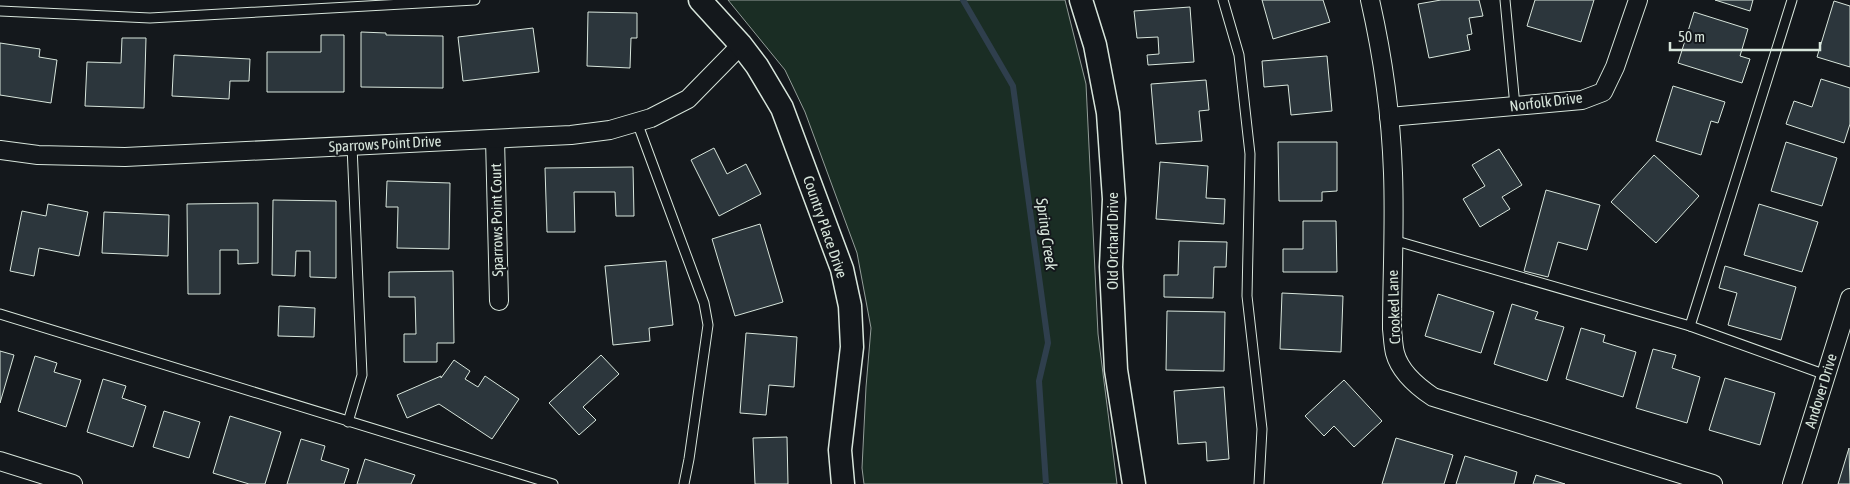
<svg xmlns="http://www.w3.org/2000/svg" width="1850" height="484" font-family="'Asap Condensed',sans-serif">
<rect width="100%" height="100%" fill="#14181c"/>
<path fill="#1a2d24" stroke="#939e99" d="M728,0H1065L1086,84L1098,334L1117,484H864L862,468L866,387L871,328L857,253L805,112L785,70Z"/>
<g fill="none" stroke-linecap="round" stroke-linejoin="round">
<path stroke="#2f3f4d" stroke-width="6" d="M963,0L1013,86L1048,343L1039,381L1046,484"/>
</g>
<g fill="#2c363c" stroke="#d8e6dc">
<path d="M1262,0H1323L1330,22L1273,39Z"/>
<path d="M1441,0H1479L1483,16L1469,18L1472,34L1467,35L1470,50L1429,58L1418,4Z"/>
<path d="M1535,0H1594L1581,42L1527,26Z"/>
<path d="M1715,0H1753L1750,11Z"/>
<path d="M1834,1L1850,6V67L1817,57Z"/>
<path d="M1190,7L1194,62L1148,65L1147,55L1159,54L1158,37L1137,38L1134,11Z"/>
<path d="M588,12L637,13V38H631L630,68L587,66Z"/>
<path d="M1694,12L1748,29L1740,56L1750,59L1742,83L1678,63Z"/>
<path d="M533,28L539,72L463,81L458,37Z"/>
<path d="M361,32L386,33V35L443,36V88L361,87Z"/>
<path d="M321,35H344V92H267V52H321Z"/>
<path d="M122,38H146L144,108L85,106L87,62L121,63Z"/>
<path d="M0,43L40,49L39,57L57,60L51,103L0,95Z"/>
<path d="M174,55L250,59L249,81H230L229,99L172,96Z"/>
<path d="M1327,56L1332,111L1291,115L1288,85L1264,87L1262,61Z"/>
<path d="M1821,79L1850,88V124L1844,143L1786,124L1794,101L1812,107Z"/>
<path d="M1206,80L1209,110L1199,111L1202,141L1156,144L1151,84Z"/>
<path d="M1673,86L1725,102L1718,123L1711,121L1701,155L1656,141Z"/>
<path d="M1278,142H1337V191L1322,192V201H1279Z"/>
<path d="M1786,142L1837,158L1822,206L1771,191Z"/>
<path d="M714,148L727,174L746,164L761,194L719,216L691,160Z"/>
<path d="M1499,149L1522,185L1502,197L1510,209L1480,227L1463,199L1485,186L1472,165Z"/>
<path d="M1654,155L1699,196L1656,243L1611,202Z"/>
<path d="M1160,162L1208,166L1206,198L1225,199L1224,224L1156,219Z"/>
<path d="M633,167L634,216H616L615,192H574L575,232H547L545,168Z"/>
<path d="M387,181L450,183L449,249L397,248L398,207H386Z"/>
<path d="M1546,190L1600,205L1587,250L1558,242L1548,277L1524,271Z"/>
<path d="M273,200L336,201V278L310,277V251H296L295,276L272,275Z"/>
<path d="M258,203V263L238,264V250H220V294H188L187,204Z"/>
<path d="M48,204L88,212L79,256L39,248L34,276L10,271L22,211L46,216Z"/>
<path d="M1759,204L1818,222L1802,272L1744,255Z"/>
<path d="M104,212L169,215L168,256L102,253Z"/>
<path d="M1303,221H1336L1337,272H1283V249H1303Z"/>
<path d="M760,224L783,302L735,316L712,239Z"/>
<path d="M1179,241L1227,242L1226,267H1214L1213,298L1164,297V275H1178Z"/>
<path d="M666,261L673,325L649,328L650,341L613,345L605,266Z"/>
<path d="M1725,266L1796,287L1781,340L1728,325L1737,293L1719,288Z"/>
<path d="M453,271L454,343H437V362H404V334H416L415,297H389V272Z"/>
<path d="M1282,293L1343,296L1341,352L1280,349Z"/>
<path d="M1438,294L1494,312L1481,353L1425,336Z"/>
<path d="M1512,304L1538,312L1535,319L1564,327L1547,381L1494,364Z"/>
<path d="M279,306L315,308L314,337L278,336Z"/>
<path d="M1167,311L1225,312L1224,371L1166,370Z"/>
<path d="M1581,328L1605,335L1603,342L1636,352L1623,397L1566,379Z"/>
<path d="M746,333L797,337L794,387L769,385L766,415L740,413Z"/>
<path d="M1653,349L1676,355L1672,368L1700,377L1687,423L1636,408Z"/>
<path d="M0,351L14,355L0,403Z"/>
<path d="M601,355L619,374L583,407L596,420L579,435L549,403Z"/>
<path d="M35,356L57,363L54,372L81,380L66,427L18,411Z"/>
<path d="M454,360L470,371L465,379L478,387L485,376L519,399L492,439L439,404L407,418L397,395L441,376V378Z"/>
<path d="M1725,378L1775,393L1760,445L1709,430Z"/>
<path d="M103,379L126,386L122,398L146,406L133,447L87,432Z"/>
<path d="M1344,380L1382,421L1354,447L1334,426L1324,436L1305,416Z"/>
<path d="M1224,387L1229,459L1207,461L1206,442L1178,444L1174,391Z"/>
<path d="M164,411L200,422L189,458L153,447Z"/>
<path d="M230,416L281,432L265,484H249L213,473Z"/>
<path d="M787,437L788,484H755L753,438Z"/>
<path d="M1396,438L1453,455L1444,484H1382Z"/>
<path d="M301,439L325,446L321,460L349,469L344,484H287Z"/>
<path d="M1849,448L1850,484H1838Z"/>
<path d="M1465,456L1517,472L1514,484H1456Z"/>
<path d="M365,459L415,475L411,484H357Z"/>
<path d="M1536,475L1565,484H1533Z"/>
</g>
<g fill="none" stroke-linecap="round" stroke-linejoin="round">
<g stroke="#d8e6dc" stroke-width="11">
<g id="service">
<path d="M1223,0L1239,55L1250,154L1247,296L1262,429L1259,484"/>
<path d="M1505,0L1515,106"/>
<path d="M0,11L150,18L475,0"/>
<path d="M637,122L704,303L708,325L689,459L684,484"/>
<path d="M1393,240L1690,326L1826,375"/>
<path d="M0,314L553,484"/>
<path d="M1690,326L1792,0"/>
<path d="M348,422L362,375L352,146"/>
</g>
</g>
<g stroke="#d8e6dc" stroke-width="20">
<g id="minor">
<path d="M1370,0C1383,57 1391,115 1393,173C1395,225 1392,277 1392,329C1393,337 1393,345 1395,353C1400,372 1418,387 1433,397L1713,484"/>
<path d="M1389,117L1582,100L1603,92L1615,67L1638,0"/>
<path d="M495,139L499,301"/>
<path d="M0,150L38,155L125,157L571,135L610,130L651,118L688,99L741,45"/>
<path d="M0,461L73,484"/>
<path d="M1792,484L1850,298"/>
</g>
</g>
<g stroke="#d8e6dc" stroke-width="25">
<g id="tertiary">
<path d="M700,0L741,45L757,66L782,108L842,269L850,306L852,347L840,450L843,484"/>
<path d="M1081,0L1095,45L1108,113L1114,199L1111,267L1116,370L1134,484"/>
</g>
</g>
<use href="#service" stroke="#14181c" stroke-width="9"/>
<use href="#minor" stroke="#14181c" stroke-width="18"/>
<use href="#tertiary" stroke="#14181c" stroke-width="22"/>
</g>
<g text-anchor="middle" stroke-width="4" stroke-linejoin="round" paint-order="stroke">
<g font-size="15" fill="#d8e6dc" stroke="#14181c">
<text transform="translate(1546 102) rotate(-7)" y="5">Norfolk Drive</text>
<text transform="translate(385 144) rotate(-3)" y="5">Sparrows Point Drive</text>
<text transform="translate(497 220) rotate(-91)" y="5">Sparrows Point Court</text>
<text transform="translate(825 227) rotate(71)" y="5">Country Place Drive</text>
<text transform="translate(1113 241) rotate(-90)" y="5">Old Orchard Drive</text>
<text transform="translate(1394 307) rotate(-92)" y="5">Crooked Lane</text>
<text transform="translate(1821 391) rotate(-73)" y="5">Andover Drive</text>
</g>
<g font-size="16" font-style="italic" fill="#d8e6dc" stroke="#14181c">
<text transform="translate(1047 234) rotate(82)" y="6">Spring Creek</text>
</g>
</g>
<path d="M1670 42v8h150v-8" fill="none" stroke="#d8e6dc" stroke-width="2.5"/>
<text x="1678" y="42" font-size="15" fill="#d8e6dc" stroke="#14181c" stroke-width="4" paint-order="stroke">50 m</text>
</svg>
